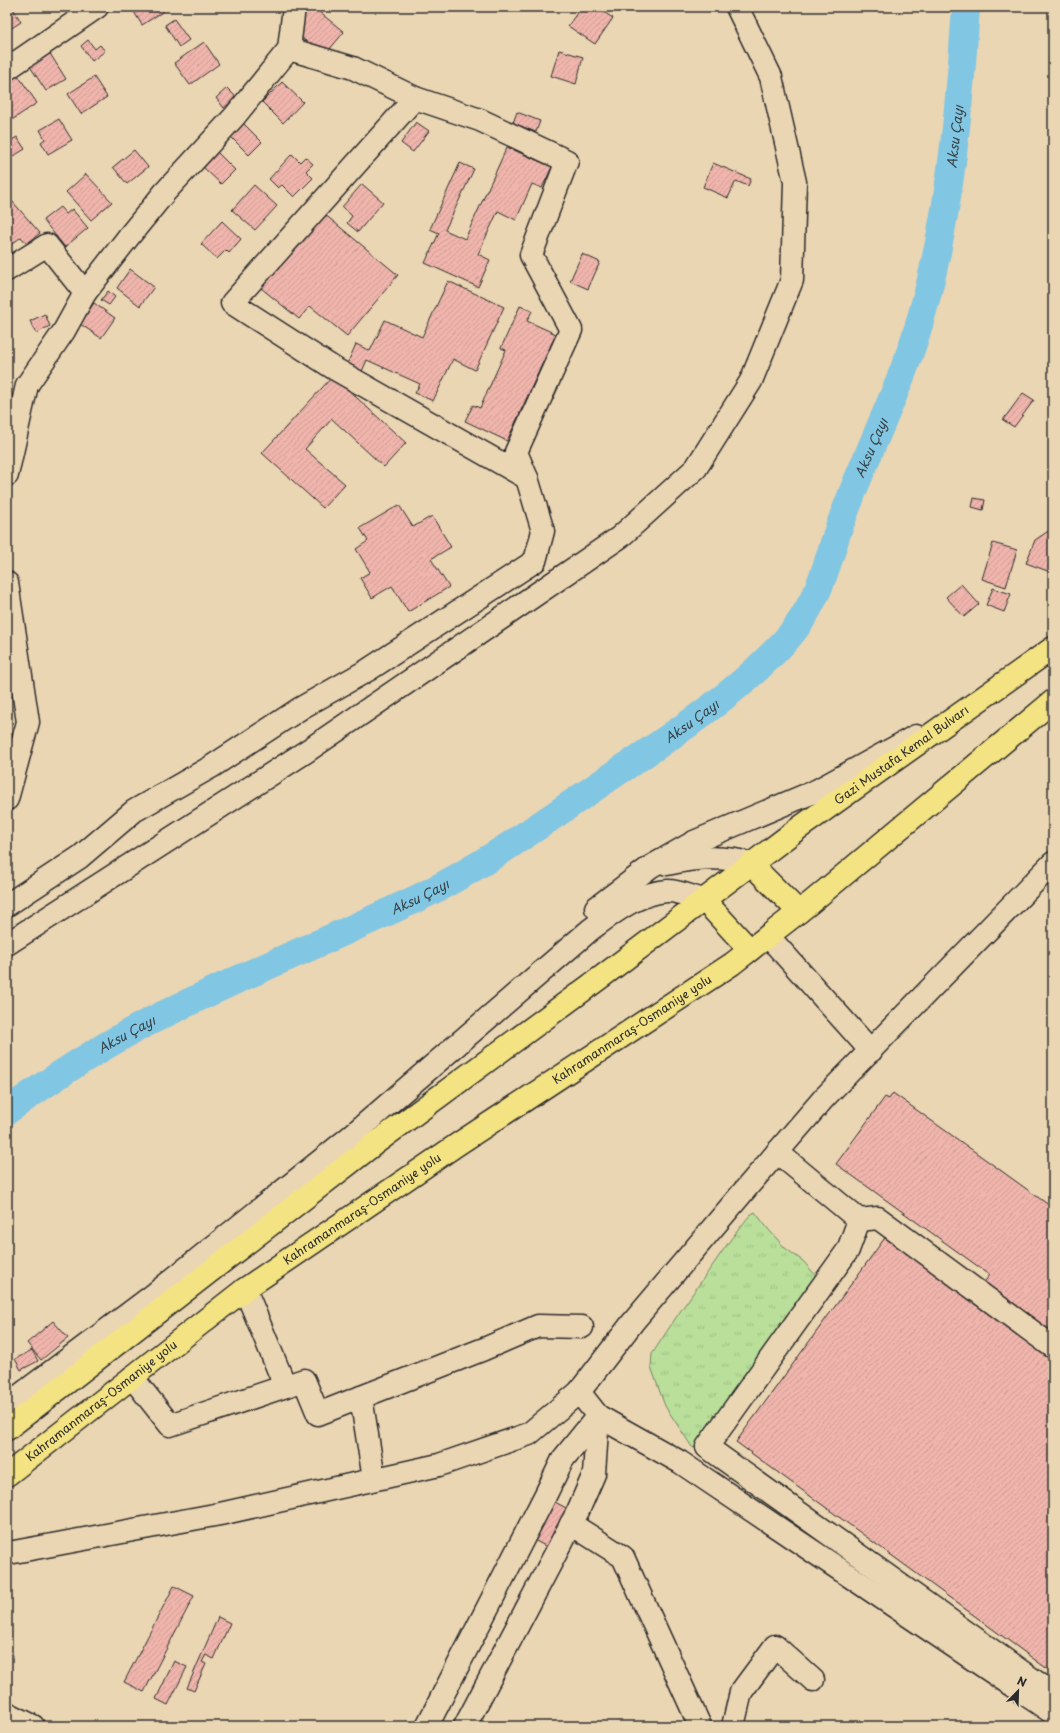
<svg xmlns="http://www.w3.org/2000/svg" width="1060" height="1733" font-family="'Playpen Sans',sans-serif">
<defs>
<pattern id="grass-tufts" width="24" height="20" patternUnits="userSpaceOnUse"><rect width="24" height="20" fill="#b9df9a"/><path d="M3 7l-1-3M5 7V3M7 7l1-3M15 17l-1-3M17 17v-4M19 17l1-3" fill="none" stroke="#9fc085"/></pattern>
<pattern id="building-hatch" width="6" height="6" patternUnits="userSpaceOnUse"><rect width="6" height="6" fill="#f0b5ac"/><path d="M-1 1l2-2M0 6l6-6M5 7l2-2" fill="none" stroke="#ce9c94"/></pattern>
</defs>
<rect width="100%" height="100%" fill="#ebd6b4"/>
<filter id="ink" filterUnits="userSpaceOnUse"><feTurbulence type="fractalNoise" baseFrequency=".025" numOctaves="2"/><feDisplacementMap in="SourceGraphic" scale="8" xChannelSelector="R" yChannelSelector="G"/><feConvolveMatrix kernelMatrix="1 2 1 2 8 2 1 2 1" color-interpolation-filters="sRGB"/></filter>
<g filter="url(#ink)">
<path fill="url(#grass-tufts)" stroke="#728562" d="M755,1212L769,1230L785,1248L803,1261L817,1277L695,1448L692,1447L665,1406L651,1367L652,1354L677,1316L731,1239L750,1215Z"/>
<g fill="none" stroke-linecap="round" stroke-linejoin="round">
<path stroke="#81c6e2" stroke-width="28" id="s1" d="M7,1111C50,1080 94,1051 141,1026C233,978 329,941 422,896C487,864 544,822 603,782C656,746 710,712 757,669C770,656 784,644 795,629C816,601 824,575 834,543C839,525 847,508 853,491C875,436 901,384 918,328C949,225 959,115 966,7"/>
</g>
<g fill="url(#building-hatch)" stroke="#2b2b2b">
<path d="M7,7H12L21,22L7,31Z"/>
<path d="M131,7H161L164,11L142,25Z"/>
<path d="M305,7H313L344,32L324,56L295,32L296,18Z"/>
<path d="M581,7H596L613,18L595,44L568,26Z"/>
<path d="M174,19L189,40L179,47L165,25Z"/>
<path d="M88,40L95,49L100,45L105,51L92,61L81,46Z"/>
<path d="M204,42L219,64L190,85L174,63Z"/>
<path d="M559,50L583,57L576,84L551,76Z"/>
<path d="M49,52L66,79L46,91L29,65Z"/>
<path d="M17,74L37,103L9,122L7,119V82Z"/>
<path d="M94,77L107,97L81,114L68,94Z"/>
<path d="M282,82L303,102L283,123L262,102Z"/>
<path d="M227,88L236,97L224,108L216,98Z"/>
<path d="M517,112L540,121L536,132L513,123Z"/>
<path d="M59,119L72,140L48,154L41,142L45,139L40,130Z"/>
<path d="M416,122L429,131L413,152L401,143Z"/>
<path d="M243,123L262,142L249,155L230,136Z"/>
<path d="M17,137L25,149L7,160V143Z"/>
<path d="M507,147L552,167L542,188L532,184L516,220L498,211L478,254L490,260L478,287L425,263L439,233L430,229L460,163L474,169L445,230L465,239Z"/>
<path d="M134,150L148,167L127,184L113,167Z"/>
<path d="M217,152L235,170L221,184L203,167Z"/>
<path d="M292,154L300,162L305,157L313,164L306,171L313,178L294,197L282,185L278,188L269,179Z"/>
<path d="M713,163L751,179L748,186L736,181L728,198L703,187Z"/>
<path d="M86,174L112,202L91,220L66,192Z"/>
<path d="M362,184L383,202L358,232L347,223L352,216L342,207Z"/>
<path d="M254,185L277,206L255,230L232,210Z"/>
<path d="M12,201L40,233L27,244L21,237L12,244L7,239V206Z"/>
<path d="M60,207L66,214L72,209L88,228L65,247L43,220Z"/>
<path d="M323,213L398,275L347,336L310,306L299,319L261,288Z"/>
<path d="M222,221L241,239L229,253L226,250L217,259L201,244Z"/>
<path d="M582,254L600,262L588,289L570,281Z"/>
<path d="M130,269L154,287L140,306L117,288Z"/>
<path d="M448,281L504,307L475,370L453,359L433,401L415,393L420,384L367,360L360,376L345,369L356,344L370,351L385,320L422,337Z"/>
<path d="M108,291L115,297L109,305L101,300Z"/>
<path d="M94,303L115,318L101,338L80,324Z"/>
<path d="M520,306L532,311L527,321L556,334L507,441L465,421L473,405L480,408L506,350L501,348Z"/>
<path d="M45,314L50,326L36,333L30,321Z"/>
<path d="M333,376L406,443L384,467L332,419L305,449L345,484L323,508L262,453Z"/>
<path d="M1023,393L1034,400L1014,427L1003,420Z"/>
<path d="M974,498L985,500L983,510L972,507Z"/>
<path d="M399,505L413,527L432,516L451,547L431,559L449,587L408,612L392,586L372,598L360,578L370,572L356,549L368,541L360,528Z"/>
<path d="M1053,528V573L1026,563L1035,540Z"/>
<path d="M993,543L1017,550L1006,587L982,579Z"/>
<path d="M961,584L979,604L964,617L946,597Z"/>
<path d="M993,588L1011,594L1004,612L986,605Z"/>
<path d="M893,1093L1053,1208V1332L984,1282L990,1275L836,1164L885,1097L889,1099Z"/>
<path d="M887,1235L1053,1356V1673L736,1442Z"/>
<path d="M53,1321L68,1338L41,1360L27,1343Z"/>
<path d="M32,1350L38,1361L21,1370L15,1359Z"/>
<path d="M555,1502L568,1509L547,1547L534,1540Z"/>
<path d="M174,1586L194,1596L144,1692L124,1682Z"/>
<path d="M218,1617L230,1623L214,1659L206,1655L202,1662L206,1664L194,1691L187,1688Z"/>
<path d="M174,1661L187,1667L168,1705L156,1699Z"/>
</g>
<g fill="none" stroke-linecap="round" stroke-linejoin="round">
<g stroke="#2b2b2b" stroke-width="25">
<g id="minor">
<path d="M7,69L97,7"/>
<path d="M415,98L232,303L335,369L527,478"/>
<path d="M7,270L47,245L85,293"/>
<path d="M7,475L27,385L64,331L85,293L130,235L165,192L234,117L289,49L294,7"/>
<path d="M7,583L28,722L7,799"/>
<path d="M667,864C695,858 723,855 751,864"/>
<path d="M7,905L80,857L134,811L211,767L301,708L368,670L535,561L543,531L527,478L516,452L571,330L531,255L567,161L480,120L415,98L353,68L289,49"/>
<path d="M596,908L650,867L694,842L818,790L916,736"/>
<path d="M768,936L871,1051"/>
<path d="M7,944L307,751L620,537L696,468L751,381L792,280L795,182L771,77L737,7"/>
<path d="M777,1152L859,1220L878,1218L1053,1347"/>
<path d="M859,1220L848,1250L707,1447L1053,1694"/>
<path d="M245,1289L285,1386"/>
<path d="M132,1377L170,1425L304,1380L318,1414L484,1349L538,1326L582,1327"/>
<path d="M579,1392L598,1416L680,1462L1053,1713"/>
<path d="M361,1397L374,1479"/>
<path d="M7,1405L152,1296L350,1137L590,930C613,913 638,893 667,891C677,890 694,898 704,900"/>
<path d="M571,1524L623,1557L700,1726"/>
<path d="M7,1552H14L220,1514L439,1465L529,1434L579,1392L633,1322L749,1185L824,1098L1053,863"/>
<path d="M7,1713L33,1726"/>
<path d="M427,1726L546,1494L563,1459L598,1416"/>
<path d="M465,1726L578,1511L594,1474L598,1416"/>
<path d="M733,1726L741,1692L775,1646L813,1680"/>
</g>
</g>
<g stroke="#2b2b2b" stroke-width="25">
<g id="highway">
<path d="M751,864L799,912"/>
<path d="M704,900L750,950"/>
<path id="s2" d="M7,1429L373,1145L604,975L799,828L1053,648"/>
<path id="s3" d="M7,1475L245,1289L458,1144L732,964L809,904L1053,701"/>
</g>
</g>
<use href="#minor" stroke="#ebd6b4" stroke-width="22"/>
<use href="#highway" stroke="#f4e382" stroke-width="22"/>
</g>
</g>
<g text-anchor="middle" stroke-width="3" stroke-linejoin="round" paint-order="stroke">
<g font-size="12" fill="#2b2b2b" stroke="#ebd6b4">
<text dy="4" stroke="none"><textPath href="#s2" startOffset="1120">Gazi Mustafa Kemal Bulvarı</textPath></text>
<text dy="4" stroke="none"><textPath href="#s3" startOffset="768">Kahramanmaraş-Osmaniye yolu</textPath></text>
<text dy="4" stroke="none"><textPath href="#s3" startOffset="444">Kahramanmaraş-Osmaniye yolu</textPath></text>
<text dy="4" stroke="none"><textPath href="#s3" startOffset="120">Kahramanmaraş-Osmaniye yolu</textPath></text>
</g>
<g font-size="13" font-style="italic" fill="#384246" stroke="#ebd6b4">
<text dy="5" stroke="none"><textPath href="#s1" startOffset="1450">Aksu Çayı</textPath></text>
<text dy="5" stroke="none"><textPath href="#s1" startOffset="1126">Aksu Çayı</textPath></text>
<text dy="5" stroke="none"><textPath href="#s1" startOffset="790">Aksu Çayı</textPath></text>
<text dy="5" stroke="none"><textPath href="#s1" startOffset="466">Aksu Çayı</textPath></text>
<text dy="5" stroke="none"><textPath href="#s1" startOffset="142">Aksu Çayı</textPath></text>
</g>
</g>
<rect width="1060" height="1733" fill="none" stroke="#ebd6b4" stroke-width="24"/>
<rect x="12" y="12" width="1036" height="1709" fill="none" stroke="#2b2b2b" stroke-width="1.5" filter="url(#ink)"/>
<g transform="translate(1018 1691) rotate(23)" stroke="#ebd6b4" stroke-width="3" paint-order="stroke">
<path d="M0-3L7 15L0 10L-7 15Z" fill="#2b2b2b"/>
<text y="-6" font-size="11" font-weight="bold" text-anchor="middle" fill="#2b2b2b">N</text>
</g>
</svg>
